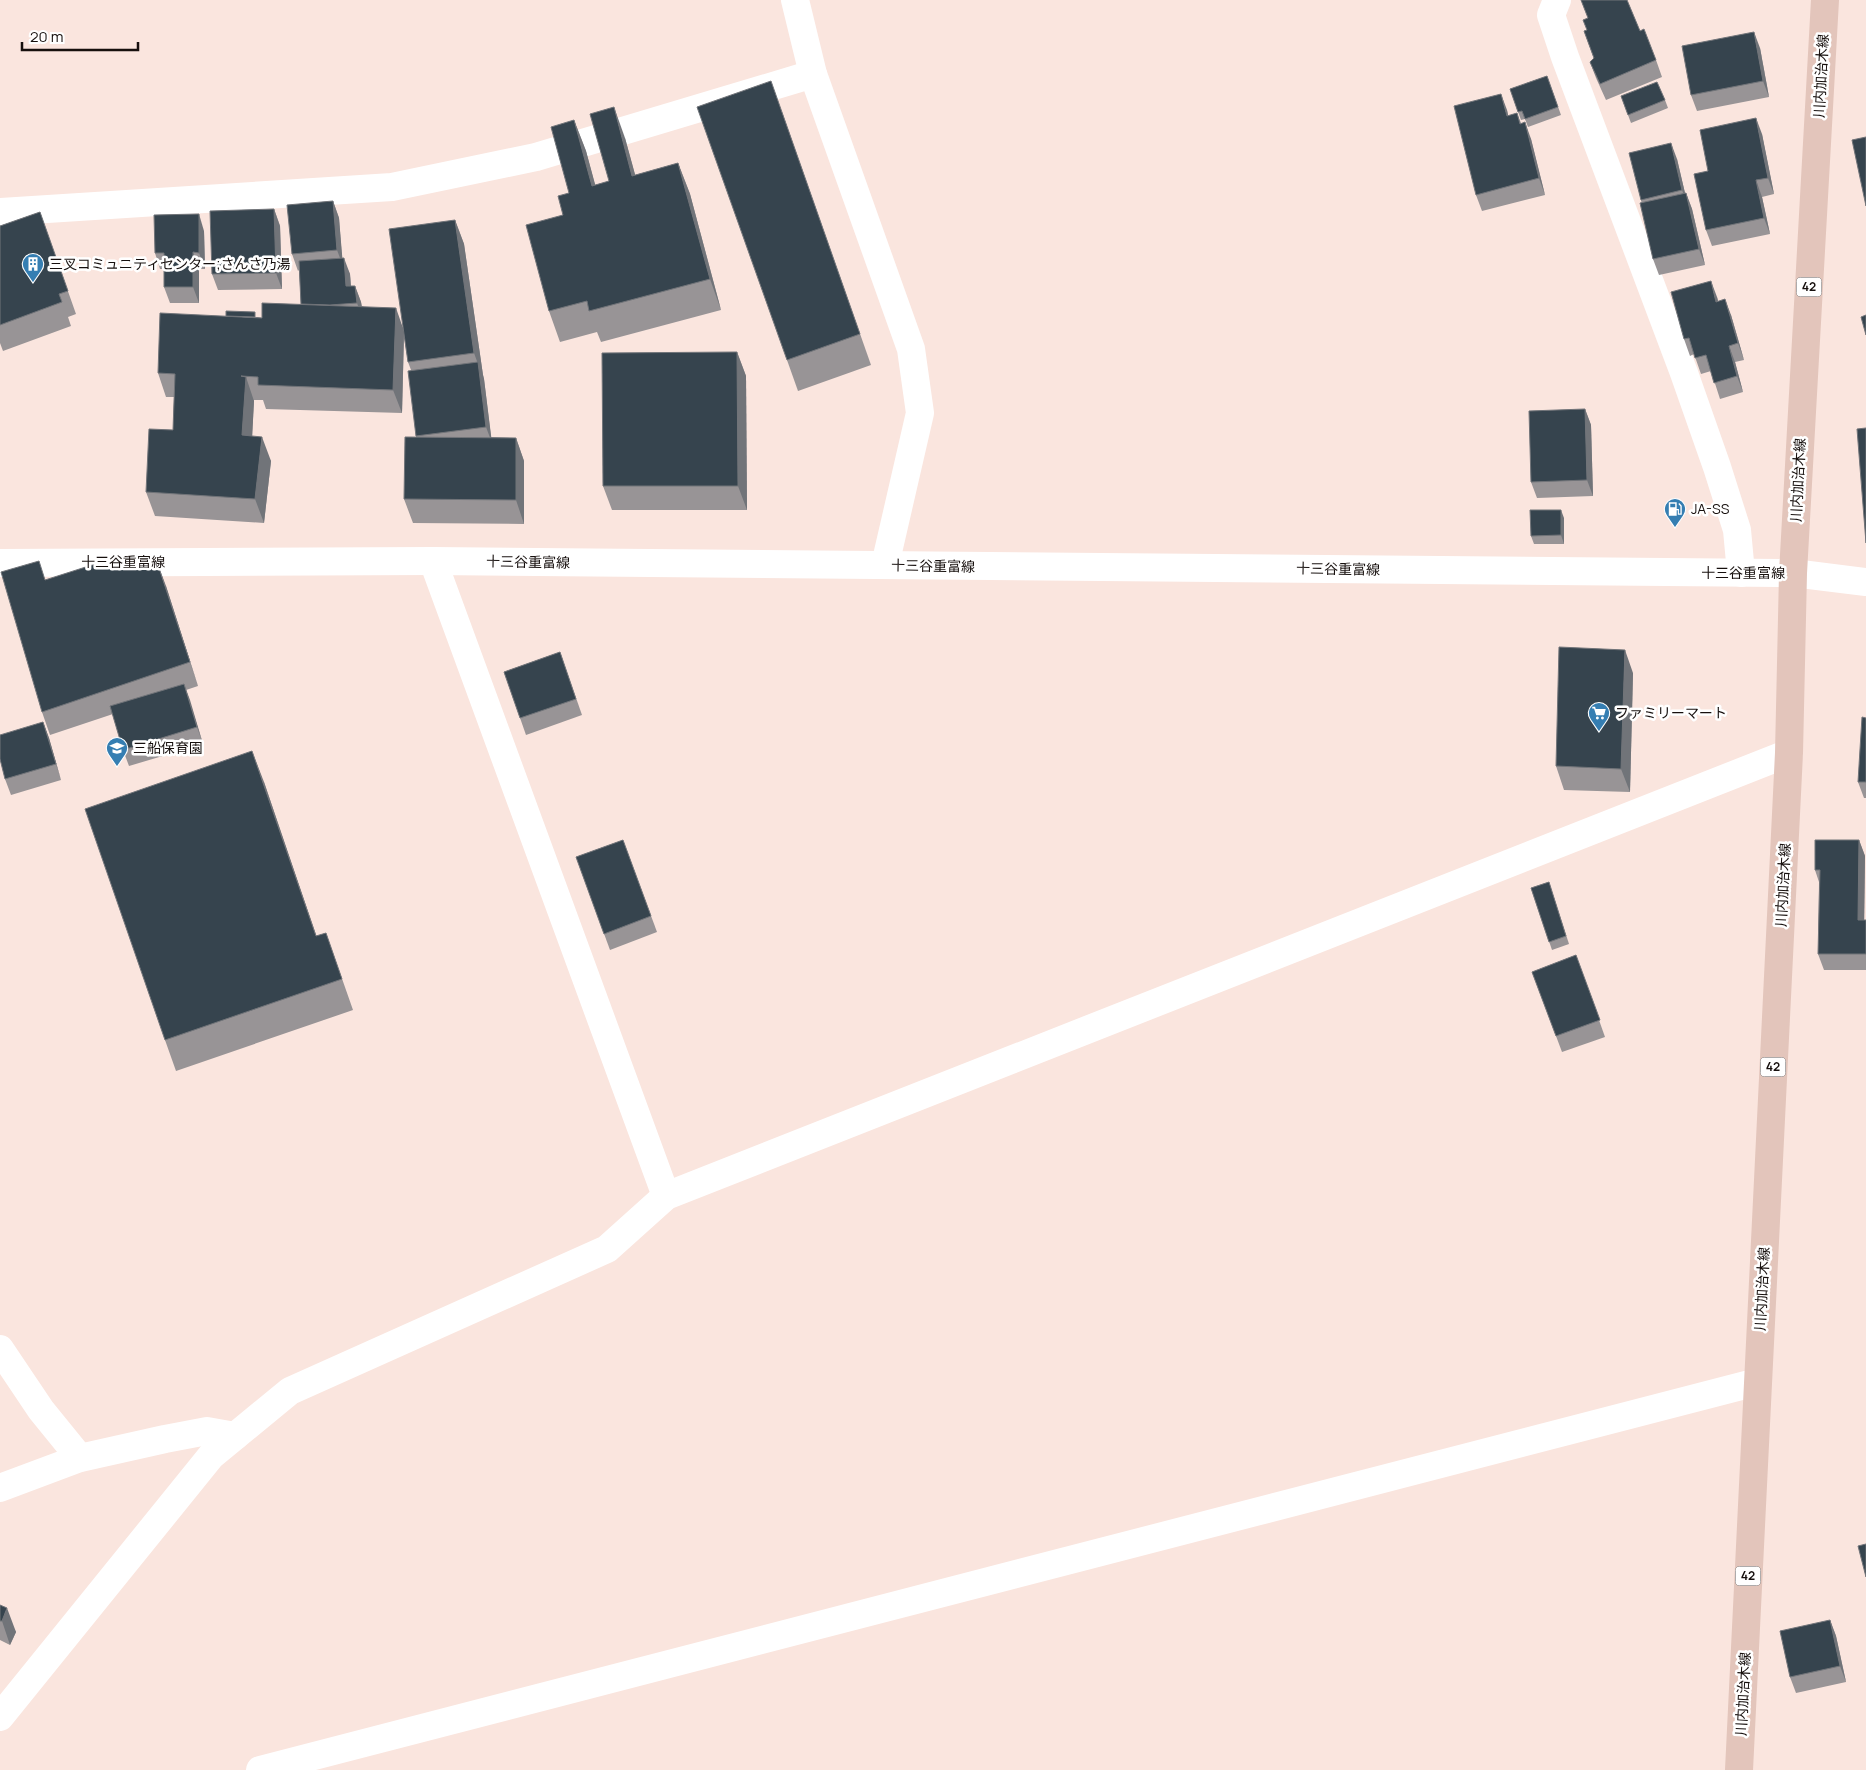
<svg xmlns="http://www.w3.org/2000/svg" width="1866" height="1770" font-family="Manrope,'Noto Sans JP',sans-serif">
<rect width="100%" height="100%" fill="#fae5de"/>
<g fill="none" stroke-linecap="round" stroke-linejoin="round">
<g stroke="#fff" stroke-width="28">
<path d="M795,0L813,74L911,349L920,413L885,565"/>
<path d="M1557,0L1551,15L1565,57L1684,373L1717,467L1737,530L1741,573"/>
<path d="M0,212L392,187L536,157L813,74"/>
<path d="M433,561L666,1196"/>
<path d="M0,1349L41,1410L80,1458"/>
<path d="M0,1488L80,1458L165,1439L207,1431L235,1436"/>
<path d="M0,1717L211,1456L290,1391L607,1249L666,1196L1789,753"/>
<path d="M260,1770L1757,1382"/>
</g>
<path stroke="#fff" stroke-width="28" d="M0,563L433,561L1793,573L1866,582"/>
<path stroke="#e3c5bb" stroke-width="28" d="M1739,1770L1789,753L1793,573L1825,0"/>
</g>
<g fill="#989496">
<path d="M1581,0H1629H1627L1640,31L1656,60L1662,77L1606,100L1596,78L1590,62L1594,59L1584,31L1587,30L1588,18Z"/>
<path d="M1760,48L1769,97L1697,111L1691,95Z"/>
<path d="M1547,76L1561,115L1528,127L1525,119L1521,120L1510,89Z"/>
<path d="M1621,96L1665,100L1668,108L1631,123Z"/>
<path d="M1507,110L1508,116L1517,113L1521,123L1531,139L1545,195L1482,211L1476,195Z"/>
<path d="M782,112L871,365L798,391L787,360Z"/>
<path d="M574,120L586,151L595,185L609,181L625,138L635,175L678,163L690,194L721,310L601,342L597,332L560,342L549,311L563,215L569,193Z"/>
<path d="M1762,134L1774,194L1762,197L1770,234L1712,246L1706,230L1708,171Z"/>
<path d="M1677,159L1685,193H1686L1692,209L1705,265L1659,275L1653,259L1641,200Z"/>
<path d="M333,201L339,218L342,258L350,274L351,286H355L361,302L362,306L403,327L455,220L464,244L483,375L484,379L491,437L516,438L524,461V524L413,523L404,499L416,437L411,370L408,362L404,337L402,413L266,409L263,400H254L252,436L271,461L264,523L155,516L146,492L173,430L174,397H166L158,373L257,317L262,318L301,304L299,270L298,271L292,254Z"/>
<path d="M274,209L280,226L282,289L218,290L212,274Z"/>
<path d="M40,212L76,314L68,317L71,326L3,351L0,343V226Z"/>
<path d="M204,231L205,269H199V303H170L164,287V269H160L155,253Z"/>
<path d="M1717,297L1718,301L1731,315L1744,360L1735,362L1743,392L1720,399L1711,371L1701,374L1694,354L1690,356L1684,339Z"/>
<path d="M737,352L746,376L747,510H612L603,486Z"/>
<path d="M1585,409L1591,425L1593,496L1537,498L1531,482Z"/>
<path d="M1564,518V544H1534L1531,536Z"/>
<path d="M46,580L166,586L198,686L186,690L203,744L129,766L123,750L113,714L50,735L42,712Z"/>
<path d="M560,652L582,715L526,735L504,672Z"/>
<path d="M1633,673L1630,792L1564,790L1556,766Z"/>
<path d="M1866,718V798H1864L1858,782Z"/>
<path d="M43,722L49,738L61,780L11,795L5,779Z"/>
<path d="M264,782L316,936L326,933L353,1010L176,1071L165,1040Z"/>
<path d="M623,840L657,932L610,950L576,857Z"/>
<path d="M1859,840L1865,856L1864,920H1866V970H1824L1818,954L1819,882L1815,870Z"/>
<path d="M1549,882L1569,944L1552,950L1531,888Z"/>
<path d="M1576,955L1605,1037L1562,1052L1532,972Z"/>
<path d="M0,1605L16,1632L10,1645L0,1640Z"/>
<path d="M1830,1620L1836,1636L1846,1682L1796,1693L1790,1677Z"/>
</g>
<g fill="#717479">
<path d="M1754,32L1760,48L1769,97L1763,81Z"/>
<path d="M1501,94L1507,110L1512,133L1507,116Z"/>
<path d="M614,107L625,138L644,207L632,176Z"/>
<path d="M1756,118L1762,134L1774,194L1768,178Z"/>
<path d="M574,120L586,151L604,217L592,186Z"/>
<path d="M1525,122L1531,139L1545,195L1539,178Z"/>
<path d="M1671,143L1677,159L1688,206L1682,190Z"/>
<path d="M678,163L690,194L721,310L710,279Z"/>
<path d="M1756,180L1762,197L1770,234L1764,218Z"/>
<path d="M1686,193L1692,209L1705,265L1699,249Z"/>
<path d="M333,201L339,218L343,266L337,250Z"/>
<path d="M274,209L280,226L282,289L276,273Z"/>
<path d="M199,214L204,231L205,269L199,253Z"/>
<path d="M455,220L464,244L483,375L484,379L492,443L486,427L478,364L474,353Z"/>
<path d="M193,252L199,269V303L193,287Z"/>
<path d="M344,258L350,274L352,302L346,286Z"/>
<path d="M1711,281L1717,297L1722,318L1716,302Z"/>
<path d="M355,286L361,302L363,320L357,303Z"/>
<path d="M1725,299L1731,315L1744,360L1738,343Z"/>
<path d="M396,308L404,331L402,413L393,390Z"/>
<path d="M1729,346L1735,362L1743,392L1737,376Z"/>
<path d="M737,352L746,376L747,510L738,486Z"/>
<path d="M246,377L254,401L251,459L242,435Z"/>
<path d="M1585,409L1591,425L1593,496L1587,480Z"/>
<path d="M262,437L271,461L264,523L255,499Z"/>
<path d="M516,438L524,461V524L516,500Z"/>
<path d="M1561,510L1564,518V544L1561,535Z"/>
<path d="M157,562L166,586L198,686L190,662Z"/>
<path d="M1625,650L1633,673L1630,792L1621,769Z"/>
<path d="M184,684L190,700L203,744L197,727Z"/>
<path d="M43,722L49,738L61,780L56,764Z"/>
<path d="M252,751L264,782L327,967L316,936Z"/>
<path d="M1859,840L1865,856L1864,936L1858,920Z"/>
<path d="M7,1608L16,1632L10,1645L2,1621Z"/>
<path d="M1830,1620L1836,1636L1846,1682L1840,1666Z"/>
</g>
<g fill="#36444e" stroke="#717479">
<path d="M1581,0H1627L1640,31L1644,29L1656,60L1600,84L1590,62L1594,58L1584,31L1587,30L1583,20L1588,18Z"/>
<path d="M1754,32L1763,81L1691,95L1682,46Z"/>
<path d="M1547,76L1558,107L1525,119L1522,111L1518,112L1510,89Z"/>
<path d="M771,81L860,334L787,360L697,107Z"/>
<path d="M1657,82L1665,100L1628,115L1621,96Z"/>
<path d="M1501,94L1507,116L1517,113L1520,124L1525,122L1539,178L1476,195L1454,106Z"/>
<path d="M614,107L632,176L678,163L710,279L589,311L587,301L549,311L526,225L563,215L558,196L569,193L551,127L574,120L592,186L609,181L590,114Z"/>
<path d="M1756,118L1768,178L1756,180L1764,218L1706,230L1694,174L1708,171L1700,130Z"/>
<path d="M1866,137V206L1852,140Z"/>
<path d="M1671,143L1682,190L1641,200L1629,153Z"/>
<path d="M1686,193L1699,249L1653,259L1640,203Z"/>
<path d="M333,201L337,250L292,254L287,205Z"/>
<path d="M274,209L276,273L212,274L210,211Z"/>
<path d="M40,212L68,291L59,294L62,302L0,325V226Z"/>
<path d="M199,214V253L193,252V287H164V253H155L154,215Z"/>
<path d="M455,220L474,353L408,362L389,229Z"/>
<path d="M344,258L346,286H355L357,303L330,305L301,304L299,261Z"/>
<path d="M1711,281L1716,302L1725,299L1738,343L1729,346L1737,376L1714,383L1706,355L1695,358L1689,338L1684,339L1671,292Z"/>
<path d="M262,303L396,308L393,390L258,385V377L241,376L246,377L242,435L262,437L255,499L146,492L149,429L173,430L175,374L158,373L160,313L262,318Z"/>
<path d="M226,311L255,312V317L226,316Z"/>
<path d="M1866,315V335L1861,317Z"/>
<path d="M737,352L738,486H603L602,353Z"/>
<path d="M478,362L486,427L416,436L408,371Z"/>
<path d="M1585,409L1587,480L1531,482L1529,411Z"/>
<path d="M1866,428V543L1857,429Z"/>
<path d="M405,437L516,438V500L404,499Z"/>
<path d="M1530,510H1561V535L1531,536Z"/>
<path d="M39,561L45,580L92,565L157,562L190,662L42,712L1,572Z"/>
<path d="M1559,647L1625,650L1621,769L1556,766Z"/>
<path d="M560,652L576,699L520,718L504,672Z"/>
<path d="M184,684L197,727L123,750L110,706Z"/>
<path d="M1862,717L1866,718V782H1858Z"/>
<path d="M43,722L56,764L5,779L0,759V735Z"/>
<path d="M252,751L316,936L326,933L342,979L165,1040L85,809Z"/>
<path d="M623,840L651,916L604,934L576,857Z"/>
<path d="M1815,840H1859L1858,920H1866V954H1818L1820,870H1815Z"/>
<path d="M1549,882L1566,936L1549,942L1531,888Z"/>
<path d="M1576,955L1600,1020L1556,1036L1532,972Z"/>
<path d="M1866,1544V1577L1858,1546Z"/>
<path d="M0,1605L7,1608L2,1621H0Z"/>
<path d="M1830,1620L1840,1666L1790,1677L1780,1631Z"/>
</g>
<defs>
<g id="building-pin" transform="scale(1.125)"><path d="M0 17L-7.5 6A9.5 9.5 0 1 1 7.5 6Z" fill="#357eb2" stroke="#fff"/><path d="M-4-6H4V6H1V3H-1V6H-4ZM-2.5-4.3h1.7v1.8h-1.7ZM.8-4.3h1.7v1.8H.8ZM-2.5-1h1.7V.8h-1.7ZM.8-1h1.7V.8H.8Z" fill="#fff"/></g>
<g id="fuel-pin" transform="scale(1.125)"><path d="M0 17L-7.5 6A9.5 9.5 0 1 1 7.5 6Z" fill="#357eb2" stroke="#fff"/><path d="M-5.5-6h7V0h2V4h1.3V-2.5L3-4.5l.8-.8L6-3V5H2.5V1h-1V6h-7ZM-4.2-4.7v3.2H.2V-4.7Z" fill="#fff"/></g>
<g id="supermarket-pin" transform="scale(1.125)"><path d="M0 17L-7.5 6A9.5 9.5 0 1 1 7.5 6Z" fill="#357eb2" stroke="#fff"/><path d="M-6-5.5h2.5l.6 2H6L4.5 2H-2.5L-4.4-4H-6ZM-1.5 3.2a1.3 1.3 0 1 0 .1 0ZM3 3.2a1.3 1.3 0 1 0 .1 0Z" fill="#fff"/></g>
<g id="school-pin" transform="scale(1.125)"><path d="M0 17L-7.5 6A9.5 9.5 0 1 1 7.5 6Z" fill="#357eb2" stroke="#fff"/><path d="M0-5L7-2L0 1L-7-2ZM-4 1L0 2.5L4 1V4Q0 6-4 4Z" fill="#fff"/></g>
</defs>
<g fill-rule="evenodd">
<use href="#building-pin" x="33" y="264"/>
<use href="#fuel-pin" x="1675" y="509"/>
<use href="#supermarket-pin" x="1599" y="713"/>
<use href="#school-pin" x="117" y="748"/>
</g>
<g text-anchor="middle" stroke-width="5" stroke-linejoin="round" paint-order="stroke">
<g fill="#fff" stroke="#5c5756" stroke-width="1">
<rect x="1796.5" y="277.5" width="25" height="19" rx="4"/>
<rect x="1760.5" y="1057.5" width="25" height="19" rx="4"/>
<rect x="1735.5" y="1566.5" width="25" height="19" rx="4"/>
</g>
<g font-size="12" font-weight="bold" fill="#160f0d">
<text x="1809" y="291">42</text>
<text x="1773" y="1071">42</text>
<text x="1748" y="1580">42</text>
</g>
<g font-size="14" fill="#160f0d" stroke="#fff">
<text transform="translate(1821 76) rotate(-87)" y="5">川内加治木線</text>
<text transform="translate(1798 480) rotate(-87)" y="5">川内加治木線</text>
<text x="123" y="567">十三谷重富線</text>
<text transform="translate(528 562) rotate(1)" y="5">十三谷重富線</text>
<text transform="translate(933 566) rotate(1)" y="5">十三谷重富線</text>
<text transform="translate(1338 569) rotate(1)" y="5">十三谷重富線</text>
<text x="1743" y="578">十三谷重富線</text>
<text transform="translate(1783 885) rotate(-87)" y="5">川内加治木線</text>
<text transform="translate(1762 1289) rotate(-87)" y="5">川内加治木線</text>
<text transform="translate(1743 1694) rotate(-87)" y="5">川内加治木線</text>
</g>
<g font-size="14" fill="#160f0d" stroke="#fff" text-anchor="start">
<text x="49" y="269">三叉コミュニティセンター;さんさ乃湯</text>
<text x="1691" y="514">JA-SS</text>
<text x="1615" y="718">ファミリーマート</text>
<text x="133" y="753">三船保育園</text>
</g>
</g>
<path d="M22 42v8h116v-8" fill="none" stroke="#160f0d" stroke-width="2.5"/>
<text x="30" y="42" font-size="15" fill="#160f0d" stroke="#ffffff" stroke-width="4" paint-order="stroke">20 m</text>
</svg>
